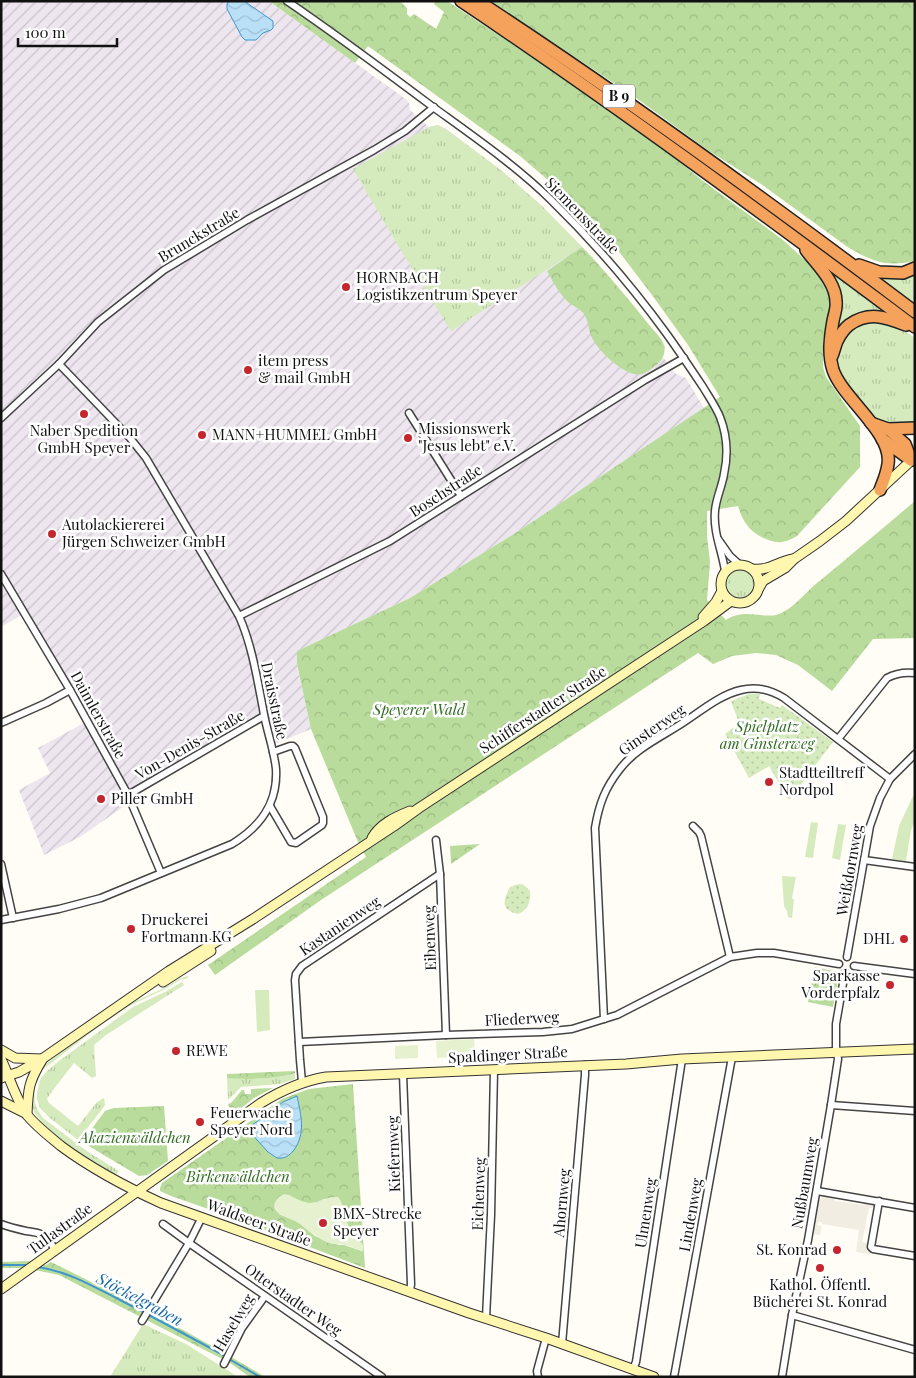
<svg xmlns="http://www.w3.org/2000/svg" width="916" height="1378" font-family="'Playfair Display',serif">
<defs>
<pattern id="industrial-furrows" width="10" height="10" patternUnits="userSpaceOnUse" patternTransform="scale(1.25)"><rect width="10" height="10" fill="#eee6ef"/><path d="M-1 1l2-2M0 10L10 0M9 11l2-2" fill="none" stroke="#cbc4cc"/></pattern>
<pattern id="grass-tufts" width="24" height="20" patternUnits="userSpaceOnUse" patternTransform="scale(1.25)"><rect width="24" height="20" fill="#d5ebbd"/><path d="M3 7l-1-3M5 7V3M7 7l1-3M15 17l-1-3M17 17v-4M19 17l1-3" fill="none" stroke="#b6c8a1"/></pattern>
<pattern id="forest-crowns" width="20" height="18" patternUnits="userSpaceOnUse" patternTransform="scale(1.25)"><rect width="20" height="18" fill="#b9dc9c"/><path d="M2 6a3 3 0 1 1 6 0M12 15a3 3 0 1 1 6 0" fill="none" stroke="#9ebc85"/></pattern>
<pattern id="park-dots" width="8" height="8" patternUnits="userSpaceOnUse" patternTransform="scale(1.25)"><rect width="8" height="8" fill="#d5ebbd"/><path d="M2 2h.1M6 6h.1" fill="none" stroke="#b6c8a1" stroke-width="1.8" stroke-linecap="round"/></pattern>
<pattern id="water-waves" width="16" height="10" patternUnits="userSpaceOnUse" patternTransform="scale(1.25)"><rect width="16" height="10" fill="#b9e0f7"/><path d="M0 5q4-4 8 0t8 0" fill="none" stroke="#9ebfd3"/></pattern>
</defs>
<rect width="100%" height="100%" fill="#fffdf5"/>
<path fill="url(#industrial-furrows)" d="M1,1H269L407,100L409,103L410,110L429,127L438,125L446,129L502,171L543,207L594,259L662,341L665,347L663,357L676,374L686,378L704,408L517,532L410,598L297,651V664L311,729L275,744L267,712L122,797L126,805L80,837L44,855L19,790L50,773L38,748L84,723L22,615L1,627Z"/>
<g fill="url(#grass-tufts)">
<path d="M438,125L446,129L502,171L543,207L582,247L451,331L403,254L353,169L429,127Z"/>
<path d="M824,267L889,315L882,313L835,337Z"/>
<path d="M915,273V304L877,275Z"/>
<path d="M874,320L902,329L915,338V425L897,427L875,419L848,388L837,366L836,354L839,343L853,326Z"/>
<circle cx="741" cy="584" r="16"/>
<path d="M188,976V978L180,980L163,990L129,1006L98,1027L50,1064L42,1070L37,1079L43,1066L87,1033L127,1005L162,989L181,978Z"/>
<path d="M182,982L184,985L106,1035L94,1045L96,1076L92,1078L74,1063L50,1094L47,1099L49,1103L78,1126L97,1102L104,1098L105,1105L103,1108L78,1140L50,1118L40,1108L37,1099V1092L41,1078L47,1071L59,1061L133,1007L165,992Z"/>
<path d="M295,1073V1079L280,1084L241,1087L228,1100L227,1078C244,1080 279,1079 295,1073Z"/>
<path d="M34,1088L35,1103L37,1109L43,1118L88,1152L119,1171L116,1175C97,1164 33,1126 31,1103C31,1099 33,1093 34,1088Z"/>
<path d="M143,1324L186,1344L238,1377H110Z"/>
</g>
<g fill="url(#forest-crowns)" fill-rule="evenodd">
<path d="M269,1H400L407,8V14L410,17L414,14L436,29L444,12L434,4L435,1H447L559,75L656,143L703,181L783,240L808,263L828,287L832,305L823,340V367L826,377L860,426V467L797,536C792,539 788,541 782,542C771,544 753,534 747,525C742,519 740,512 738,506L707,511V536L710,562L707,600L726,620C747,606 768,623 785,611C797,604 806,592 817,583C850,556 882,529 915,501V638L873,639L832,691L798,665L776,655L756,653L732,656L713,664L698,653L321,900L215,975L208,965L366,857L358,842L311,729L297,664V651L410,598L517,532L720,397L688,345L652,295L617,249L592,221L570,199L520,156L368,46L355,63Z"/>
<path d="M491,1H915V261C886,267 874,262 849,248L761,184L709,151L639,100Z"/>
<path d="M582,247C606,272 628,298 649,325C654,331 663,339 664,346C666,354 661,362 655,366C652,368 647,373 642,374C626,378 599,352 592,338C588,330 589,320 583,313C579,308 573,306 568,302C559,293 553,282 547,271Z"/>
<path d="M480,844L451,864L450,846Z"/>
<path d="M815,967L833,971C841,980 835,996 833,1007L808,1002Z"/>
<path d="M295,1071V1073C280,1079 243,1080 227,1078V1074Z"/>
<path d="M353,1084L365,1268L262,1229L238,1216L214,1211L171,1196L160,1191V1188L162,1183L282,1099L309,1089ZM289,1195C301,1202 312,1207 324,1199L344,1207C346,1224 349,1231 361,1243L362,1251L344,1245H339L315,1236L298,1222L279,1214Z"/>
<path d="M273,1088L254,1098L234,1114L230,1111L228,1104L231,1103L242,1090H244L245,1094H251V1089Z"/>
<path d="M164,1106L168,1161L147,1175L139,1176L82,1142L105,1111L114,1108Z"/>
<path d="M28,1261L46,1265L51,1262C124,1298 196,1335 265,1377H250L230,1363L59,1275L25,1268H1V1262Z"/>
</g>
<g fill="url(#park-dots)">
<path d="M749,694H760L759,699L780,708L782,705L833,742L789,800L769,766L749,778L725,734L739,723L731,701Z"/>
<path d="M520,884L524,885L530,891C531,902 528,910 518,914C500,910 503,900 510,887L515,885Z"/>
</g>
<g fill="#d5ebbd">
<path d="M913,796L915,797V821L911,830L906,861L892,859L899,826Z"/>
<path d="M811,822L818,823L813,858L805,857Z"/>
<path d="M838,824L846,825L840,860L832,858Z"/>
<path d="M782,876L796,877L792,898L794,900L792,918L788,917L787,911L784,906Z"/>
<path d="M255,990H269L270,1030L257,1032Z"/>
</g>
<g fill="#e6f2cf">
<path d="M474,1039L475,1056L437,1058L436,1041Z"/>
<path d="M418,1045V1058L395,1059V1046Z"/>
<path d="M285,1194C294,1196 300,1203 309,1203C320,1203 325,1196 338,1197C345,1205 343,1214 347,1223C350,1233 357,1238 363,1245V1251C357,1250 351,1246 345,1245C339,1244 335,1245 329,1243C318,1239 310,1231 300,1224C293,1218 267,1214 276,1201C278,1197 281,1195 285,1194Z"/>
</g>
<path fill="#f1ede2" d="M826,1196L833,1197L835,1201L863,1205L866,1202L871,1203L874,1205V1208H869L862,1242L868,1243V1247L870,1249V1254L856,1252L859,1230L822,1224V1222H818L817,1225L822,1226L820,1235L813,1234L819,1200L823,1197Z"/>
<g fill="url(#water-waves)" stroke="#3f96cf">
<path d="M229,1H244L273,21V28L271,30L263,33L256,40H245L242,37L227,9V4Z"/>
<path d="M297,1096C301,1115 306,1133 294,1150C289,1156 285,1159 277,1158L268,1152L247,1129L283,1102Z"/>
</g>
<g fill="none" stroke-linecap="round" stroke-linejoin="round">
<g stroke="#3f96cf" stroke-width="2">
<path d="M1,1265H29"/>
<path d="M38,1267C70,1272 92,1286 120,1300C155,1318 190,1337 225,1356"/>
<path d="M229,1359L260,1377"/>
</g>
<g stroke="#444" stroke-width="9">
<g id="street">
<path d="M287,1C337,35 385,71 433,107C473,136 515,165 551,200C593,241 631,285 666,333C679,351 691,369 703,387C709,397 716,407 720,417C727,435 728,456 724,474C722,487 716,498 715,511C713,532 722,551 725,571"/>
<path d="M409,413L461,496"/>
<path d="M1,418L59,364L98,322L164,270L247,220L374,150L405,131L434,107"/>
<path d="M718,539L730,556L740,565"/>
<path d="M1,574L70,690L128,795L161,873"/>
<path d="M239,616L390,541L645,380L684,358"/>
<path d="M1,723L46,703L70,690"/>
<path d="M838,739L887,678C896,673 905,672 915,673"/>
<path d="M128,795L264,716"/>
<path d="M270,806L291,842L296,843L322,825L323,823V817L295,748L293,746H290L273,752"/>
<path d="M693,826L699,832L701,836L730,957"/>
<path d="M436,840L440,874L446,1035"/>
<path d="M864,860L915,867"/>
<path d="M1,864L13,918"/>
<path d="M1,920L59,909L101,898L232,844C260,827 278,804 276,769C274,749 266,729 263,709C257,678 252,645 239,616L146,458L130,438L59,364"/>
<path d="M847,957L870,826L880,798L890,779L915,754"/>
<path d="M854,966L915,974"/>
<path d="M604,1019L595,828C599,804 605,788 620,769C635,749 661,737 681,724C700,712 719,695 741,690C757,686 771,690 784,698L890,779"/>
<path d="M299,1042L446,1035L543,1032L572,1029L617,1015L730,957L757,953H774L839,964"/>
<path d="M403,1074L411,1284L410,1291"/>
<path d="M302,1082L300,1060L295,980L296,974L302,966L440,874"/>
<path d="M831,1105L915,1111"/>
<path d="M817,1191L915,1208"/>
<path d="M879,1201L871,1247L873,1249L915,1256"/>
<path d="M202,1217L189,1243L382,1377"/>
<path d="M1,1224C9,1227 17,1229 26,1231C43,1233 46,1234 55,1250"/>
<path d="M792,1315L915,1350"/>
<path d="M486,1318L491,1215L494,1070"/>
<path d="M142,1321L189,1243L163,1224"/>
<path d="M562,1344L585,1075V1065"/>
<path d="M224,1364L242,1328L265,1296"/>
<path d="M633,1369L636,1362L682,1059"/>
<path d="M538,1377L537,1371L546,1338"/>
<path d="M674,1377L732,1057"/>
<path d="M782,1377L792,1315L808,1240L831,1105L838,1059L836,1047V1024L845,972"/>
</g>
</g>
<g stroke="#333" stroke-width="11">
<g id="secondary">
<circle cx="740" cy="584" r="19"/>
<path d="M752,569C769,571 777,562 793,559"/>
<path d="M759,588L763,581L785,568L794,559L820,541L846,521L915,457"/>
<path d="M703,617L716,602L722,591"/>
<path d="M372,838C380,824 395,817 410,811"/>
<path d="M163,982L211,951"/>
<path d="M1,1050L15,1058L42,1059"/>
<path d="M1,1059C10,1078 15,1098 27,1115C37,1127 49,1136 61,1146C92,1169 126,1187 161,1203L469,1313L546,1338L654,1377"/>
<path d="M1,1078L19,1072L42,1059L169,971L253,919L394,826L419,808L704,621L731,601"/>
<path d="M1,1101L25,1113"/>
<path d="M27,1114C28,1089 29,1081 42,1060"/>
<path d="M1,1289L261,1103C282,1090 302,1081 326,1077L626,1064L682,1059L915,1049"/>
</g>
</g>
<g stroke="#222" stroke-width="14">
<g id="highway">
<path d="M461,1C616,105 765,215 915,327"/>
<path d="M478,1C628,99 772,204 915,312"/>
<path d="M806,250C817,265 836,282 836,302C837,308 834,315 833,321C830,338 828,354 833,370C843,399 893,433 888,464C887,473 883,482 880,490"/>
<path d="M859,265L879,272L903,273L915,268"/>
<path d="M832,356C834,351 835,346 837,341C840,335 844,329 849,325C869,311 885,317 906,325"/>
<path d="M871,423L888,429L915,428"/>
<path d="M888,429L905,444L911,460"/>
<path d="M882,439L911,460"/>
</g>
</g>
<use href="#street" stroke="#fff" stroke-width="6"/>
<use href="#secondary" stroke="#fff6b0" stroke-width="9"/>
<use href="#highway" stroke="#f5a25d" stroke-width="11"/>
</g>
<g fill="#c4262e" stroke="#fff" stroke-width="2">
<circle cx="346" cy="287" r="5"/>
<circle cx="248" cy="370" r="5"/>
<circle cx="84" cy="414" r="5"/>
<circle cx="202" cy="435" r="5"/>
<circle cx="408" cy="438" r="5"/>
<circle cx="52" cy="534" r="5"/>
<circle cx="769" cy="782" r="5"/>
<circle cx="101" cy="799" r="5"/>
<circle cx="131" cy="929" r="5"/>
<circle cx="904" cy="939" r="5"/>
<circle cx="890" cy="985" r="5"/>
<circle cx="176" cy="1051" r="5"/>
<circle cx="200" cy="1122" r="5"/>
<circle cx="323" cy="1223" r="5"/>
<circle cx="837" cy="1250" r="5"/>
<circle cx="820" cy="1268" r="5"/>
</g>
<g text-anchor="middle" stroke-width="5" stroke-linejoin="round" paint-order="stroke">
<rect fill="#fff" stroke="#585858" stroke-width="1" x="603" y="84.5" width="32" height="23" rx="4"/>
<g font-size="14" font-weight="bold" fill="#111">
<text x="619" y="101">B 9</text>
</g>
<g font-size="15" fill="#111" stroke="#fff">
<text transform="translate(582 216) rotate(46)" y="5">Siemensstraße</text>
<text transform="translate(199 235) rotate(-31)" y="5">Brunckstraße</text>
<text transform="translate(446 491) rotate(-33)" y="5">Boschstraße</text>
<text transform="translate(274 701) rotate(78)" y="5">Draisstraße</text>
<text transform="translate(543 710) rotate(-33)" y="5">Schifferstadter Straße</text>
<text transform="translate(98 715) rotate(61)" y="5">Daimlerstraße</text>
<text transform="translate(652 730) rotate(-35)" y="5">Ginsterweg</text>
<text transform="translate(190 745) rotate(-30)" y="5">Von-Denis-Straße</text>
<text transform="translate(850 870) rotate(-80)" y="5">Weißdornweg</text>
<text transform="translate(340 926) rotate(-34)" y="5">Kastanienweg</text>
<text transform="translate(430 938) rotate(-92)" y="5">Eibenweg</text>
<text transform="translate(522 1019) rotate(-3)" y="5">Fliederweg</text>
<text transform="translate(508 1055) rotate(-3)" y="5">Spaldinger Straße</text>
<text transform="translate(394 1154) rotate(-92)" y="5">Kiefernweg</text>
<text transform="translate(805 1183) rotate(-80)" y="5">Nußbaumweg</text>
<text transform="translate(479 1194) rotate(-88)" y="5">Eichenweg</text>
<text transform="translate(562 1203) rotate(-85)" y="5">Ahornweg</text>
<text transform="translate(646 1213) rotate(-81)" y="5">Ulmenweg</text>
<text transform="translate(691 1215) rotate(-80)" y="5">Lindenweg</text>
<text transform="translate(259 1223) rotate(20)" y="5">Waldseer Straße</text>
<text transform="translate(60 1229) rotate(-36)" y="5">Tullastraße</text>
<text transform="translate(293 1300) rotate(35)" y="5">Otterstadter Weg</text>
<text transform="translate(234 1323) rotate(-59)" y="5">Haselweg</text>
</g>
<g font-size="15" fill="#111" stroke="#fff" text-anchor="start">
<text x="356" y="283">HORNBACH<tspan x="356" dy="17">Logistikzentrum Speyer</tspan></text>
<text x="258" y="366">item press<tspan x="258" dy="17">&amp; mail GmbH</tspan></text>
<text x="418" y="434">Missionswerk<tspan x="418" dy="17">"Jesus lebt" e.V.</tspan></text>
<text x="84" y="436" text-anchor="middle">Naber Spedition<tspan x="84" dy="17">GmbH Speyer</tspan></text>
<text x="212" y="440">MANN+HUMMEL GmbH</text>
<text x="62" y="530">Autolackiererei<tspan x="62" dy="17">Jürgen Schweizer GmbH</tspan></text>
<text x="779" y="778">Stadtteiltreff<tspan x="779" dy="17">Nordpol</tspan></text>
<text x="111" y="804">Piller GmbH</text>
<text x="141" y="925">Druckerei<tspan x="141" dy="17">Fortmann KG</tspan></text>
<text x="894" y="944" text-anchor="end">DHL</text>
<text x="880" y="981" text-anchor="end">Sparkasse<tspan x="880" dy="17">Vorderpfalz</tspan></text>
<text x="186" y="1056">REWE</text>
<text x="210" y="1118">Feuerwache<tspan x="210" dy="17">Speyer Nord</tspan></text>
<text x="333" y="1219">BMX-Strecke<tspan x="333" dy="17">Speyer</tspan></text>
<text x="827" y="1255" text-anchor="end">St. Konrad</text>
<text x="820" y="1290" text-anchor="middle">Kathol. Öffentl.<tspan x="820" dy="17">Bücherei St. Konrad</tspan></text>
</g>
<g font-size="15" font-style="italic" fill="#2f6b1f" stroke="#fff">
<text x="419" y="715">Speyerer Wald</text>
<text x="767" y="732">Spielplatz<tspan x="767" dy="17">am Ginsterweg</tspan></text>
<text x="135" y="1143">Akazienwäldchen</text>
<text x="238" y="1182">Birkenwäldchen</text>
</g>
<g font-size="16" font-style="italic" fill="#1768a6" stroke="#fff">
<text transform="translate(140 1299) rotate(28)" y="6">Stöckelgraben</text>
</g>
</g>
<rect width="916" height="1378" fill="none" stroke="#111111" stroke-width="5"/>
<path d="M18 38v8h99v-8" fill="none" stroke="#111111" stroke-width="2.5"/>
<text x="25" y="38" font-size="15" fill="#111111" stroke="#ffffff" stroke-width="4" paint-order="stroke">100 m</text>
</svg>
